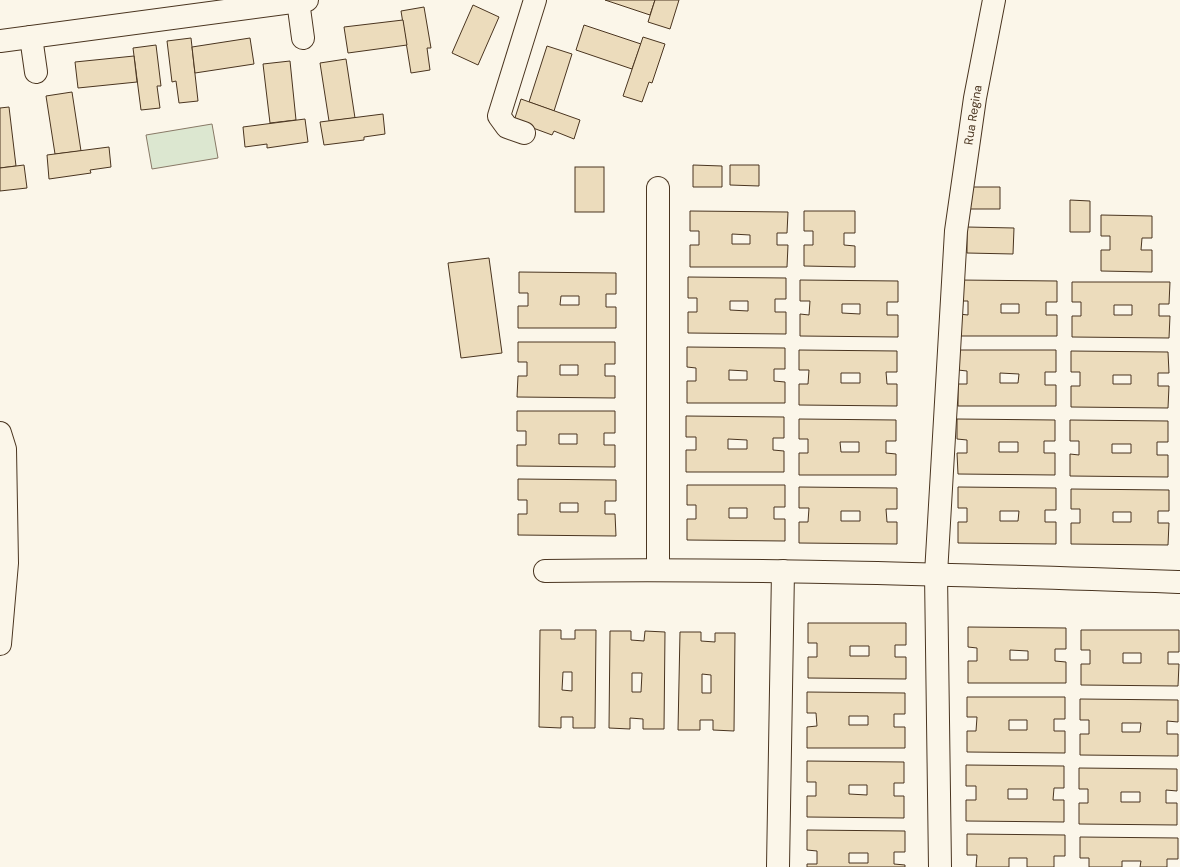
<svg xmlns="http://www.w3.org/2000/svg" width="1180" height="867" font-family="'DM Sans',sans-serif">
<rect width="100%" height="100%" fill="#fbf6e9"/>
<path fill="#dce7d0" stroke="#887966" d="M212,124L218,158L152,169L146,135Z"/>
<g fill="#ecdcbc" stroke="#4a3520" fill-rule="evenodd">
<path d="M605,0H655L650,15Z"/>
<path d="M655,0H679L670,29L648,22Z"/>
<path d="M473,5L499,17L478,65L452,53Z"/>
<path d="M424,7L431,48H427L430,70L411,73L401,11Z"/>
<path d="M403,20L407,45L348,53L344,27Z"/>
<path d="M584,25L641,44L632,69L576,50Z"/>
<path d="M643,37L665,44L652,83L649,82L642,102L623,96Z"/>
<path d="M191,38L198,101L179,103L176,81L172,82L167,41Z"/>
<path d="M250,38L254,64L195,73L192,47Z"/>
<path d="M156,45L161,86H157L160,108L141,110L133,48Z"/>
<path d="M547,46L572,54L554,111L529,102Z"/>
<path d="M134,56L137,82L78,88L75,62Z"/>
<path d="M346,59L355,118L329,121L320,63Z"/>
<path d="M290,61L296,120L270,123L263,64Z"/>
<path d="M72,92L81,151L55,154L46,96Z"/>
<path d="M521,99L580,120L574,139L554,131L552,135L514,121Z"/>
<path d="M9,107L16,166L0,168V108Z"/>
<path d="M383,114L385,134L364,137V140L324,145L320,122Z"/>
<path d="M305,119L308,142L267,148V144L245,147L243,127Z"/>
<path d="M109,147L111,167L90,170L91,173L49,179L47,155Z"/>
<path d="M24,165L27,188L0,191V168Z"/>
<path d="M693,165L722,166V187H693Z"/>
<path d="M730,165H759V186L730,185Z"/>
<rect x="575" y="167" width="29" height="45"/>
<path d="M970,187H1000V209H969Z"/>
<path d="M1070,200L1090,201V232H1070Z"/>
<path d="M690,211L788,212L787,233H777V245H788L787,267H690V245H699V231H690ZM732,234L750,235V244H732Z"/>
<path d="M804,211H855V233H844V245L855,246V267L804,266V245H813V231H804Z"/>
<path d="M1101,215L1152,216V238H1142L1141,250H1152V272L1101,271V250H1110V236H1101Z"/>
<path d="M967,227L1014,228L1013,254L967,253Z"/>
<path d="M489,258L502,353L461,358L448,263Z"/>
<path d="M519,272L616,273V294H606V307H616V328H518V306H528V293H519ZM561,296H579V305H560Z"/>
<path d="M688,277L786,278V299H775V312H786V334L688,333V312H697V298H688ZM730,301H748V311L730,310Z"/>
<path d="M800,280L898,281V302H887V315H898V337L800,336V314L809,315L810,301H800ZM842,304H860V314L842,313Z"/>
<path d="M959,280L1057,281V302H1046V315H1057V336H959V314L968,315V301H959ZM1001,304H1019V313H1001Z"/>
<path d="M1072,282H1170L1169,304H1159V316H1170L1169,338L1072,337V316H1081V302H1072ZM1114,305H1132V315H1114Z"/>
<path d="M518,342H615V364H605V376H615V398L517,397L518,376H527V362H518ZM560,365H578V375H560Z"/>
<path d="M687,347L785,348V369H774V381L785,382V403H687V381H696V368L687,367ZM729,370L747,371V380H729Z"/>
<path d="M799,350L897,351V372H886L887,384H897V406L799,405V384H808L809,370H799ZM841,373H860V383H841Z"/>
<path d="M958,350H1056V372H1045V385H1056V406H958V384H967V371L958,370ZM1000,373L1019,374L1018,383H1000Z"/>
<path d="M1071,351L1168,352L1169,373H1158V386H1169L1168,408L1071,407V386H1080V372H1071ZM1113,375H1131V384H1113Z"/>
<path d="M517,411H615V433H604V445H615V467L517,466V445H526V431H517ZM559,434H577V444H559Z"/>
<path d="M686,416L784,417V438H773V450L784,451V472H686V450H696V437H686ZM728,439L747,440V449H728Z"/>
<path d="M799,419L896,420V441H886V453L896,454V475H799V453H808V439H799ZM840,442H859V452H841Z"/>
<path d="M957,419L1055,420V441H1044V453H1055V475L958,474L957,453H967V440L957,439ZM999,442H1018V452H999Z"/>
<path d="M1070,420L1168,421V442H1157V455H1168V477L1070,476V454L1079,455V441H1070ZM1112,444H1131V453H1112Z"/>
<path d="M518,479L616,480V501H605V514H615L616,536L518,535V514H527V500H518ZM560,503H578V512H560Z"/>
<path d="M687,485H785V507H774V519H785V541L687,540V519H696V505H687ZM729,508H747V518H729Z"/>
<path d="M799,487L897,488V509H886L887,522H897V544L799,543V522H808L809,508H799ZM841,511H860V521H841Z"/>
<path d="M958,487L1056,488V510H1045V522H1056V544L958,543V522H967V508H958ZM1000,511H1019L1018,521H1000Z"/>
<path d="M1071,489L1169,490V511H1158V523H1169L1168,545L1071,544V523H1080V509H1071ZM1113,512H1131V522H1113Z"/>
<path d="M808,623H906V645H895V657H906V679L808,678V657H817V643H808ZM850,646H869V656H850Z"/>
<path d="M968,627L1066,628V649H1055V661L1066,662V683H968V661H977V648L968,647ZM1010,650L1028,651V660H1010Z"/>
<path d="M540,630H561V639H575V630H596L595,728H573V717H561V728L539,727ZM563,672H572V691L562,690Z"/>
<path d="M1081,630H1179V652H1168V664H1179L1178,686L1081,685V664H1090V650H1081ZM1123,653H1141V663H1123Z"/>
<path d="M610,631H631V640L644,641L645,631L665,632L664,729H643V719L630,718V729L609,728ZM632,673H642L641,692H632Z"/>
<path d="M680,632H701V641L715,642V633H735L734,731L713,730V720H700V730H678ZM702,674L711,675V693H702Z"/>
<path d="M807,692L905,693V714H894V727H905V748H807V727L817,726L816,713H807ZM849,716H868V725H849Z"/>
<path d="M967,697H1065V719H1054V731H1065V753L967,752V731H976L977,717H967ZM1009,720H1027V730H1009Z"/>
<path d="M1080,699L1178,700V722L1167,721V734H1178V756L1080,755V734H1089V720H1080ZM1122,723H1141L1140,732H1122Z"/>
<path d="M807,761L904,762V783H894V796H904V818L807,817V796H816V782H807ZM849,785H867V795L849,794Z"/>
<path d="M966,765L1064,766V788H1054L1053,800H1064V822L966,821V800H976V786H966ZM1008,789H1027V799H1008Z"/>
<path d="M1079,768L1177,769V791L1166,790V803H1177V825L1079,824V803H1088V789H1079ZM1121,792H1140V802H1121Z"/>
<path d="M807,830L905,831V852H894V864L905,865V867H807V864H817V851L807,850ZM849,853H868V863H849Z"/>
<path d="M967,834L1065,835V856H1054V867H1027V858H1009V867H976L977,855H967Z"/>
<path d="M1080,837L1178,838V859H1167V867H1140L1141,861H1122V867H1089V858H1080Z"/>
</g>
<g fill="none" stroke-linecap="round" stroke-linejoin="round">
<g stroke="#4a3520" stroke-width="24">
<g id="minor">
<path d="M298,1L303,38"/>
<path d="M31,37L36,72"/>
<path d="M0,41L307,0"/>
<path d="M524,133L507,127L499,116L535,0"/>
<path d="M658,188V570"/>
<path d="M0,433L5,449L7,563L0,644"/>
<path d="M545,571C757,568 968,575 1180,582"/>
<path d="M778,867L783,571"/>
<path d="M940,867L936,574L956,231L975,98L994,0"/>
</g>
</g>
<use href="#minor" stroke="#fbf6e9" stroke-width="22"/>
</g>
<g text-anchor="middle" stroke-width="3" stroke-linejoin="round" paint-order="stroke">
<g font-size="12" fill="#4a3520" stroke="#fbf6e9">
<text transform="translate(973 115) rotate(-81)" y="4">Rua Regina</text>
</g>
</g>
</svg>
